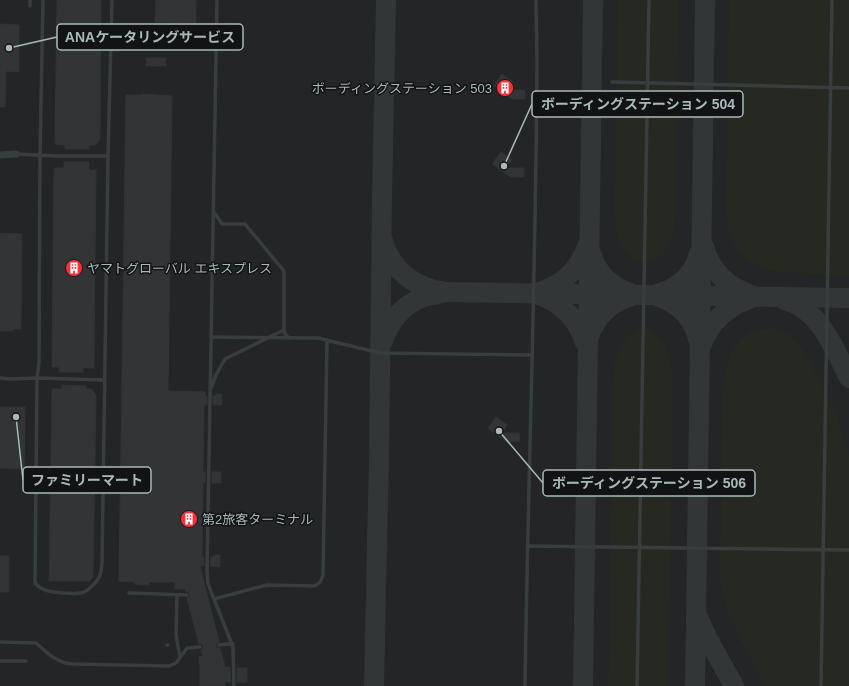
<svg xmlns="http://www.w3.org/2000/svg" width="849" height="686" font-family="Arial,'Noto Sans JP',sans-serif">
<rect width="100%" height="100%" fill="#171819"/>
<rect fill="#232526" x="0" y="0" width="849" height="686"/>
<g fill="#262921">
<path d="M618,0H678L676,208C675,218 675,229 671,239C667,253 653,269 637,261C630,258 623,251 620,244C616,233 615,221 614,210Z"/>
<path d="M729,0H849V276C831,275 812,274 794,273C788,272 781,272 775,271C756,268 736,253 730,234C726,224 726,211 726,201Z"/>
<path d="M643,328C648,329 653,330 657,334C670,345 671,366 673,382L668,686H607L610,649V559L612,389C614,365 615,336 643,328Z"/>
<path d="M775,329L789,334L803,350L820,380L838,418L849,457V686H765C751,660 733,630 725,602C723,595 722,588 720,581L722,399C724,378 725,356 740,341C744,337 748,333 753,332C760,329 768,329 775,329Z"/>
</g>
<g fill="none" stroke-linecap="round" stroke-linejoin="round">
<g stroke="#323637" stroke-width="20">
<path d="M383,241C391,270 415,288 445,292L849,298"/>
<path d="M704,246C710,270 728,288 752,295"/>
<path d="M591,253C597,273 611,287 631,293"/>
<path d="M539,292C563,285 580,268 588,244"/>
<path d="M657,294C678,289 694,274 699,253"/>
<path d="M539,295C562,303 578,320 585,343"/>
<path d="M659,297C679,304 693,318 698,339"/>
<path d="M784,300C819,308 835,349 849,378"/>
<path d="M589,337C596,317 611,301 632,296"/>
<path d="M383,341C389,322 403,304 424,297C430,295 438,295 445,292"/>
<path d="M701,347C709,323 726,307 750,299"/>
<path d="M698,617L707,637L734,686"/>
<path d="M374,686L377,543L379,461L382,197L386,0"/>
<path d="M583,686L593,0"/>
<path d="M695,686L705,0"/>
</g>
</g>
<g fill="#323435" stroke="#313435">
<path d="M57,0H101L100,139L96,145H89V149H65V145L55,144Z"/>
<path d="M156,0H196V23L155,22Z"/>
<path d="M0,24L19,25V72L6,71L5,107H0Z"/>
<rect x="146" y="58" width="20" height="8"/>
<path d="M502,74L513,82L508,90H525V99H512L494,86Z"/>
<path d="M143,94L172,96L168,391L205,392V396H207V405H204L203,472H206L205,483H203L202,557H204V566H200L219,642L216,643V646L217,648H220L225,667H230L231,682H225V686H200V667L199,657L203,656L201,650L203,649V646L202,644H199L187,598L190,596L189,592H186L185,589H175V582H149V585L135,584V582L119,581L126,95H143Z"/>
<path d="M501,152L512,160L506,168H524V177H511L492,164Z"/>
<path d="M64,162H89V170H96L94,368H83V372H59V367H52L54,168H64Z"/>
<path d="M0,233L22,234L21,329H13V331H0Z"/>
<path d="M62,385L86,386V389H92L96,396L93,577L89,581H49L52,389H62Z"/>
<path d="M216,394H222V405H213V396H216Z"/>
<path d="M0,407H25L24,469L0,468Z"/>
<path d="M496,417L507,425L502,433H519L520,441L507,442L488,428Z"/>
<rect x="212" y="472" width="9" height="11"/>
<path d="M214,555H220V567L210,566L211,557H214Z"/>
<rect x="0" y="556" width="9" height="36"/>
<rect x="237" y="668" width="10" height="14"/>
</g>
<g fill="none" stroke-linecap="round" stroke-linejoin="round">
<g stroke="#383d3e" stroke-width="3.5">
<path d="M30,0V6"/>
<path d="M43,0L40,155L39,362L37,378L35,583C43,592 52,592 64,593C69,593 74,594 80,593C84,593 88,590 91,587C100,579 101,575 102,563L108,156L112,0"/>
<path d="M217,0L207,572L208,583L210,589L233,647L234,686"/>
<path d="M612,82L849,88"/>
<path d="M16,154L57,156H108"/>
<path d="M214,212L222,224H245L284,271V330L285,334L289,338"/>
<path d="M211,337L318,338L380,353L532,355"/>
<path d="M0,378L11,379L37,378L104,380"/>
<path d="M211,388L217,373L225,359L284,330"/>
<path d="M527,546L849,550"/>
<path d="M129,593L187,595"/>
<path d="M177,595L176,635L180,657"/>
<path d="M214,599L267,585L314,586C320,584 322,580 323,575L327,340"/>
<path d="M0,642L36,643C47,653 58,664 74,664L169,666L176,663L187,648L200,647"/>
<path d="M167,645H168"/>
<path d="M219,645L228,644H233"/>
<path d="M0,661H26"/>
<path d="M525,686C528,478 536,270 537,62C537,41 536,21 536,0"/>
<path d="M637,686L649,0"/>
<path d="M821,686L832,0"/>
</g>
<path stroke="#383d3e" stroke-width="7" d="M0,155L16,154"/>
</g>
<defs>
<g id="building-disc" transform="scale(0.9)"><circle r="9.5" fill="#f8303c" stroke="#121314"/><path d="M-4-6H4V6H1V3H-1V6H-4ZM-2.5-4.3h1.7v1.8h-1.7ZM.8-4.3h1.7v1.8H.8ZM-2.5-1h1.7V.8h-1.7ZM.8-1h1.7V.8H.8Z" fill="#fff"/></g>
</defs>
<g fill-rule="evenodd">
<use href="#building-disc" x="505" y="88"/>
<use href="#building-disc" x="74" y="268"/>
<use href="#building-disc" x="189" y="519"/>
</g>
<g text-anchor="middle" stroke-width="3" stroke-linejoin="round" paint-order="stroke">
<g font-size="13" fill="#a9b9b9" stroke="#121314" text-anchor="start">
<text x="492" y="93" text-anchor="end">ボーディングステーション 503</text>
<text x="87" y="273">ヤマトグローバル エキスプレス</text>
<text x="202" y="524">第2旅客ターミナル</text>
</g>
</g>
<path fill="none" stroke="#a9b9b9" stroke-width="1.5" d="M9 48L57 37M504 166L532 104M16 417L23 480M499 431L543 483"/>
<g fill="#a9b9b9" stroke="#121314" stroke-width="1.5">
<circle cx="9" cy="48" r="4"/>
<circle cx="504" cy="166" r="4"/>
<circle cx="16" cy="417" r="4"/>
<circle cx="499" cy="431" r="4"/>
</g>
<g fill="#121314" stroke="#a9b9b9" stroke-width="1.5">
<rect x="57" y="24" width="186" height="26" rx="4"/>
<rect x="532" y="91" width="211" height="26" rx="4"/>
<rect x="23" y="467" width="128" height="26" rx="4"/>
<rect x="543" y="470" width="212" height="26" rx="4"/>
</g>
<g font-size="14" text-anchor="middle" font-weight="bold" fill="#a9b9b9">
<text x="150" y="42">ANAケータリングサービス</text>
<text x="638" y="109">ボーディングステーション 504</text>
<text x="87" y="485">ファミリーマート</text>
<text x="649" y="488">ボーディングステーション 506</text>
</g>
</svg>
